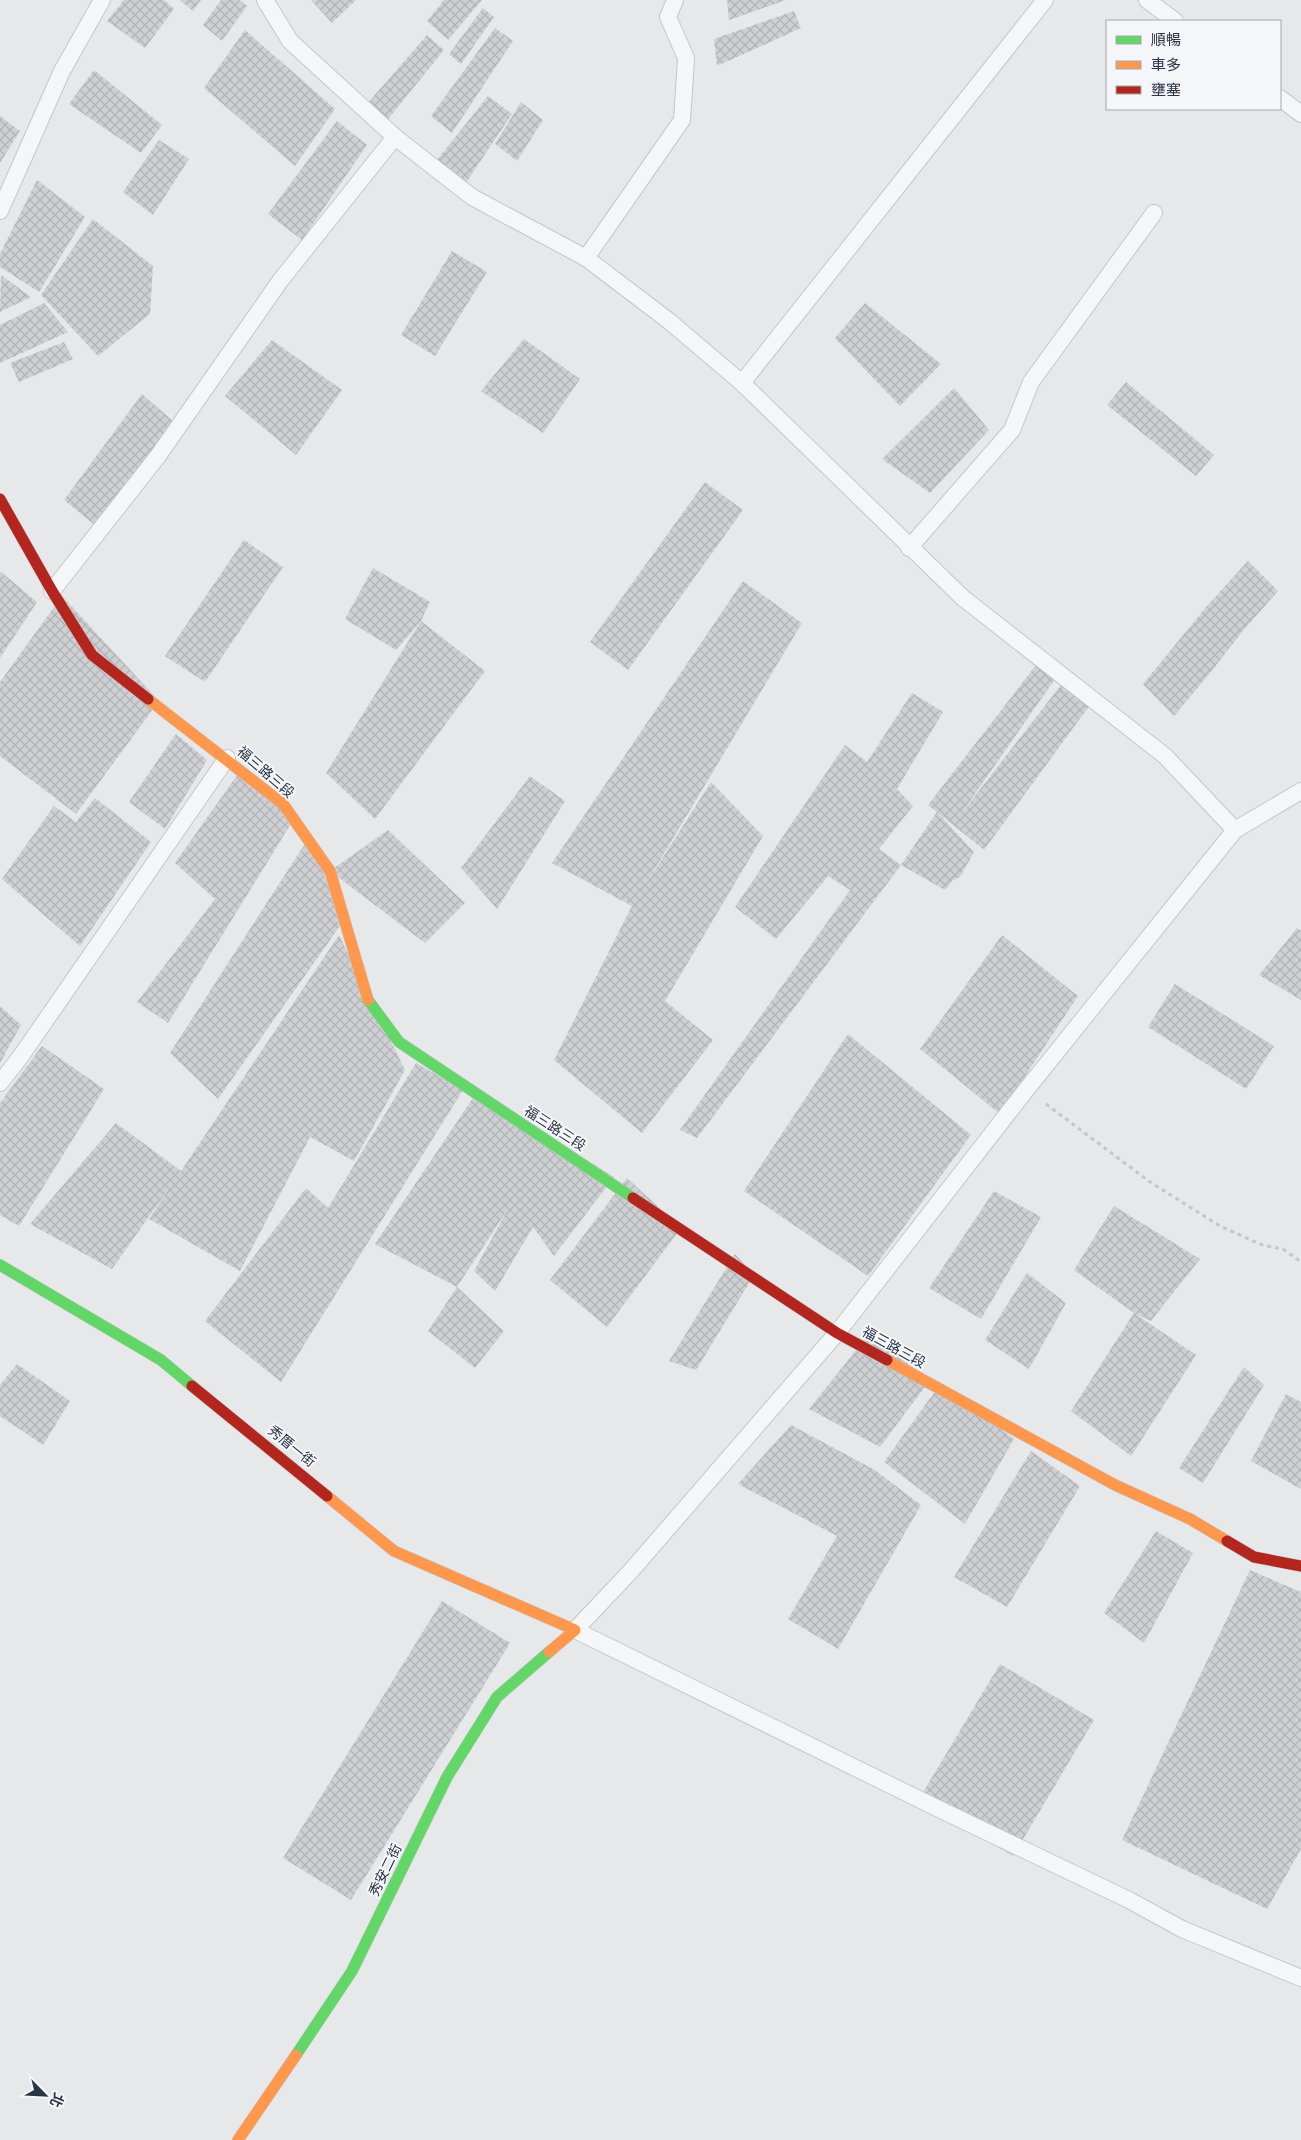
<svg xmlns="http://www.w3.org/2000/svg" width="1301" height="2140" font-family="Arial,'Noto Sans TC',sans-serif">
<defs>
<pattern id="building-cross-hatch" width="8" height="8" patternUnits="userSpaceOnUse" patternTransform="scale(1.25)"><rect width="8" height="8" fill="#ced0d3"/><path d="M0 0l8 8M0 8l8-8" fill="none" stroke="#b1b3b6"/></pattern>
</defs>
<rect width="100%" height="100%" fill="#e6e8ea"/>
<g fill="url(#building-cross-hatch)">
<path d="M124,0H164L174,9L145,48L107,21Z"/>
<path d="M180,0H201L193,11Z"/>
<path d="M221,0H239L247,6L222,41L203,25Z"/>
<path d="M311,0H356L332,23Z"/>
<path d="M444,0H482L448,40L427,21Z"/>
<path d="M727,0H786L729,20Z"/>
<path d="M483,8L494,17L461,64L449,54Z"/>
<path d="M794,11L801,28L717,66L714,39Z"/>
<path d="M495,28L513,41L452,133L431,116Z"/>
<path d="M245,30L335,109L295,166L204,88Z"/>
<path d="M427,35L444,50L380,129L361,111Z"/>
<path d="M94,70L162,125L141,153L69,104Z"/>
<path d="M488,96L512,114L465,184L437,160Z"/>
<path d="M521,102L543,120L517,161L495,144Z"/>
<path d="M0,116L20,131L0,163Z"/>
<path d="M337,121L367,145L302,240L268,214Z"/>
<path d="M159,140L189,159L153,215L123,192Z"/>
<path d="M37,180L85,217L39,292L0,267V254Z"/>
<path d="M93,219L153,266L150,314L98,356L41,295Z"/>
<path d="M452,251L487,272L435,356L401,335Z"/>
<path d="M1,275L31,297L0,312Z"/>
<path d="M44,303L68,332L0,363V325Z"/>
<path d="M865,303L941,364L900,406L835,338Z"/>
<path d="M524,339L580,379L543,433L481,391Z"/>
<path d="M272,340L342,390L296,455L225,396Z"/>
<path d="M64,342L73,359L19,382L10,363Z"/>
<path d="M1126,382L1214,455L1196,476L1107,405Z"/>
<path d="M954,388L989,430L930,493L882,459Z"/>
<path d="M142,394L174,422L97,527L64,500Z"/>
<path d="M705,482L743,510L628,670L590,642Z"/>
<path d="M244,540L283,567L205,682L165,656Z"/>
<path d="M1248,561L1278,591L1242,632L1210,673L1174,716L1143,684L1207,606Z"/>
<path d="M373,568L430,602L421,621L485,671L375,819L326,773L421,621L396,650L345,619Z"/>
<path d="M1,572L37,602L0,658V573Z"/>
<path d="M743,581L802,623L644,887L711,782L763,836L665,1001L713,1040L642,1133L554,1060L632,906L552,863Z"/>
<path d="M62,596L159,701L76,814L0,756V682Z"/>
<path d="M1043,656L1060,672L961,814L1071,672L1098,694L984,850L937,812L974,852L960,877L952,881L945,890L901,865L697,1138L680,1130L850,890L828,876L776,939L735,907L845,745L867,762L912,693L943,712L897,789L913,806L879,849L901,865L937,812L928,805Z"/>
<path d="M176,734L207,760L165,829L129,802Z"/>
<path d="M240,771L297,814L168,1023L137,1002L215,899L175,863Z"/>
<path d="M530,776L565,801L497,909L461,868Z"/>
<path d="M95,798L151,842L80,946L2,879L54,806L76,822Z"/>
<path d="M388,830L465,903L425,943L330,871Z"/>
<path d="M310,836L342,923L218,1099L170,1053Z"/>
<path d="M1297,928L1301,931V1000L1259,975Z"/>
<path d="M339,935L405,1070L354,1161L310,1137L240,1271L149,1219L172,1184L112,1269L30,1224L116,1123L181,1171Z"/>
<path d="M1002,935L1078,996L1000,1114L920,1049Z"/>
<path d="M1175,984L1274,1046L1246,1089L1148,1027Z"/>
<path d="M0,1006L21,1025L0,1063Z"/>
<path d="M848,1034L971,1135L868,1276L744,1191Z"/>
<path d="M42,1046L104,1089L19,1226L0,1215V1103Z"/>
<path d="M416,1063L463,1090L281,1382L205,1321L306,1188L328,1208Z"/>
<path d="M477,1092L614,1177L554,1256L533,1227L495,1291L474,1271L508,1209L457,1287L375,1244Z"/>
<path d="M627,1178L681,1228L607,1327L550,1280Z"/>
<path d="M994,1191L1041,1217L981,1319L929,1288Z"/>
<path d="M1114,1206L1200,1259L1151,1321L1134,1313L1074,1270Z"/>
<path d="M735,1254L754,1275L696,1370L669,1361Z"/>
<path d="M1027,1273L1066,1303L1029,1369L985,1340Z"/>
<path d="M457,1287L504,1331L475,1368L428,1331Z"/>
<path d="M1134,1313L1196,1355L1131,1456L1071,1411Z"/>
<path d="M869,1334L930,1380L880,1447L809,1409Z"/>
<path d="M17,1364L70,1401L43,1445L0,1416V1385Z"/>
<path d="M1244,1367L1264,1385L1203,1483L1179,1468Z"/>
<path d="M941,1383L1014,1439L965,1524L884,1462Z"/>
<path d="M1286,1394L1301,1402V1489L1251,1461Z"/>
<path d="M791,1425L875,1470L921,1505L838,1649L788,1619L837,1536L738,1484Z"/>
<path d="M1031,1451L1080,1486L1007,1607L954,1577Z"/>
<path d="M1156,1531L1193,1553L1144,1643L1104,1613Z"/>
<path d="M1250,1570L1301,1592V1849L1267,1909L1122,1840Z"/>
<path d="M442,1601L510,1643L351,1900L283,1858Z"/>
<path d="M1000,1664L1094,1720L1013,1856L919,1799Z"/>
</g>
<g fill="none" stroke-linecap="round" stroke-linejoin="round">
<g stroke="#c4c6c8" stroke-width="18">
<g id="lane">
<path d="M265,0L290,41L395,137L472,197L586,258"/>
<path d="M675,0L668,17L686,58L682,120L586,258L669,321L742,383L963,598L1165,756L1235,830"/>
<path d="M1147,0L1175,21"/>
<path d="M1280,98L1301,114"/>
<path d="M0,211L62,71L102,0"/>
<path d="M742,383L1045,0"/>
<path d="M909,548L1012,430L1031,382L1154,213"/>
<path d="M52,591L158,456L280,281L395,137"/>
<path d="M1301,791L1235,830L1026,1090L837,1333L630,1572L575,1630L939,1809L1129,1900L1182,1929L1301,1978"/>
<path d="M0,1083L21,1056L227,758"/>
</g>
</g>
<g stroke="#c4c6c8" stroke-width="12">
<g id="fast">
<path d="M368,1000L399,1042L633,1198"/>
<path d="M0,1265L161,1360L192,1386"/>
<path d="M296,2055L352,1971L447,1777L497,1697L549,1652"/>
</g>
</g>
<g stroke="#c4c6c8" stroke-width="12">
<g id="slow">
<path d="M148,699L283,804L330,871L368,1000"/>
<path d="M887,1360L1115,1485L1190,1519L1227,1541"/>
<path d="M327,1496L394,1551L575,1630L549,1652"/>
<path d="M238,2140L296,2055"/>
</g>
</g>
<g stroke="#c4c6c8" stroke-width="12">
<g id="jam">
<path d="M0,499L52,591L92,655L148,699"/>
<path d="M633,1198L837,1333L887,1360"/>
<path d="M192,1386L327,1496"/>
<path d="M1227,1541L1254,1557L1301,1566"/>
</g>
</g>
<path stroke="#c5c6ca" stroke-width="3" stroke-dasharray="4 4" stroke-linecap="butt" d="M1046,1104L1150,1182L1220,1226L1262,1245L1283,1249L1301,1262"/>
<use href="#lane" stroke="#f5f6f7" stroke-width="16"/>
<use href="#fast" stroke="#63d668" stroke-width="11"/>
<use href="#slow" stroke="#ff974d" stroke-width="11"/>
<use href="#jam" stroke="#b3261e" stroke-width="11"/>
</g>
<g text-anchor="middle" stroke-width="4" stroke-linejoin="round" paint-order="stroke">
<g font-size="14" fill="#2b3445" stroke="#f4f6f9">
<text transform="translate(266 772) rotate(41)" y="5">福三路三段</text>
<text transform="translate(555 1128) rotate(33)" y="5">福三路三段</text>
<text transform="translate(894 1347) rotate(29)" y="5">福三路三段</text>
<text transform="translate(292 1446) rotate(39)" y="5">秀厝一街</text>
<text transform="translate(385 1870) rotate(-64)" y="5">秀安二街</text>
</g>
</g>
<rect x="1106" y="20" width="175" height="90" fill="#f4f6f9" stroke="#a4a8b1"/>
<rect x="1116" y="36" width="25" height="8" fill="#63d668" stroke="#a4a8b1"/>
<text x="1151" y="45" font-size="15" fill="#2b3445">順暢</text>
<rect x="1116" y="61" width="25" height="8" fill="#ff974d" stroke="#a4a8b1"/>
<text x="1151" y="70" font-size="15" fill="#2b3445">車多</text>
<rect x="1116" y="86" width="25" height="8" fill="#b3261e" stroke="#a4a8b1"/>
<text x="1151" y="95" font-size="15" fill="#2b3445">壅塞</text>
<g transform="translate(45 2095) rotate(114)" stroke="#f4f6f9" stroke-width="4" paint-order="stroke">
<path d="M0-4L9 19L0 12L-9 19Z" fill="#2b3445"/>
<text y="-8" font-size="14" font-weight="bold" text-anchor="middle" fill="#2b3445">北</text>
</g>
</svg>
